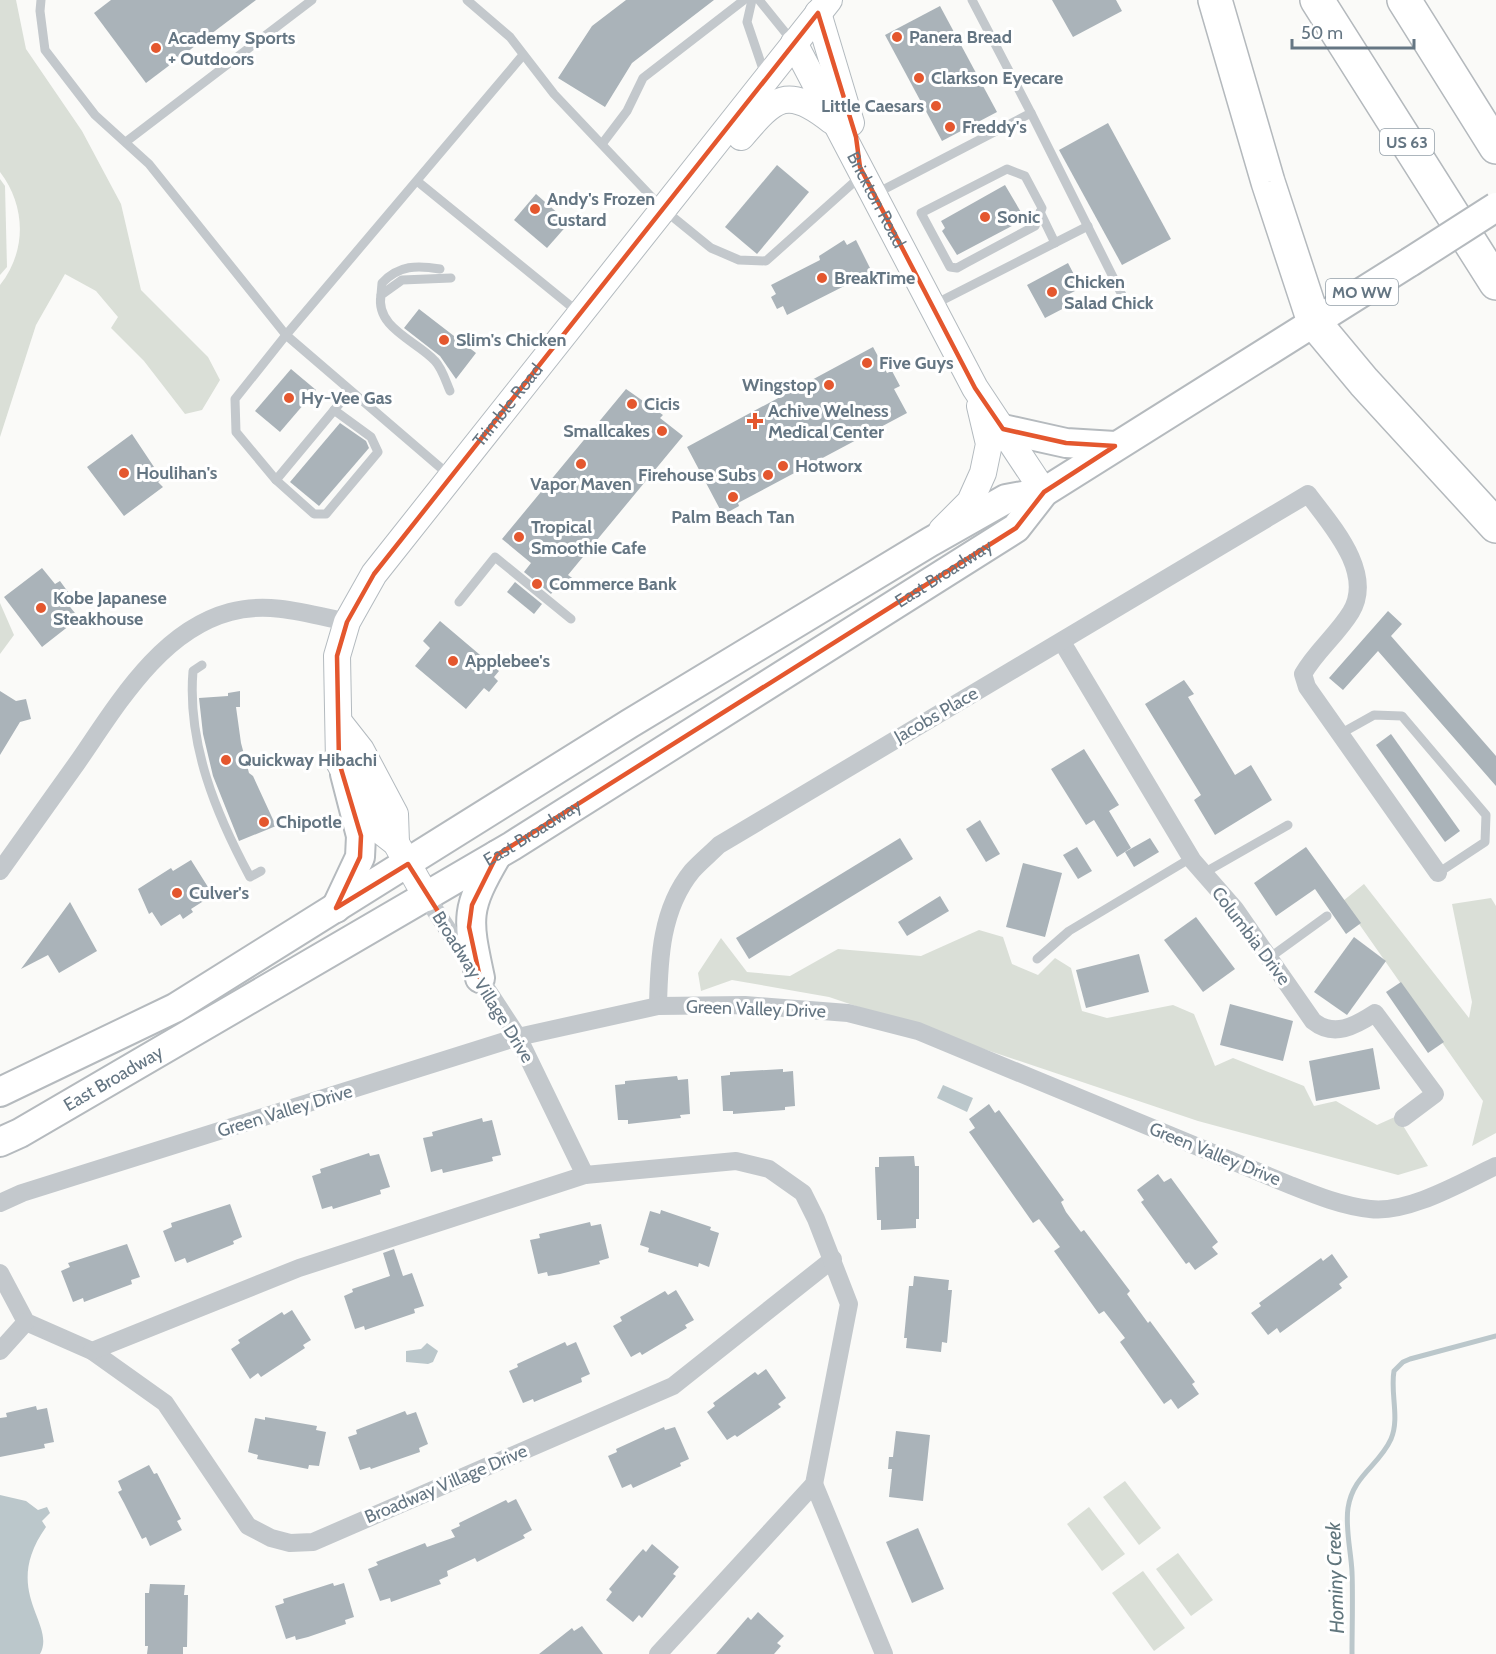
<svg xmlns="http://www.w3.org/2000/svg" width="1496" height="1654" font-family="Cabin,sans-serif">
<rect width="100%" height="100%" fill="#fafaf8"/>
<g fill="#dadfd7">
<path d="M0,0H16L26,49L82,131L121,204L141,290L208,357L220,380L202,410L185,414L144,361L111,328L118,317L96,291L65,274L36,325L0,437V285C27,251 26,206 0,172Z"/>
<path d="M0,179L5,186L7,267L0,275Z"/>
<path d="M0,603L14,635L0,654Z"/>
<path d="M1364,884L1469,1018L1472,1002L1452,904L1491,898L1496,906V1133L1472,1146L1483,1101L1343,901Z"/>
<path d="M979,930L1003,937L1012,964L1038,975L1055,958L1071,968L1082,1011L1107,1018L1173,1005L1194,1014L1215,1066L1233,1058L1304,1086L1314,1106L1336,1101L1377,1125L1397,1116L1428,1166L1398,1175L1198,1121L829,997L732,980L701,991L698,973L721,938L747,972L790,976L838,949L921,956Z"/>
<path d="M1125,1481L1161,1528L1139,1545L1103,1497Z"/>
<path d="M1089,1507L1125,1554L1102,1571L1067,1524Z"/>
<path d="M1178,1553L1213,1600L1191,1616L1156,1569Z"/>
<path d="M1143,1571L1185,1628L1154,1651L1112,1593Z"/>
</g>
<g fill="#bbc7cb">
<path d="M943,1085L973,1098L967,1112L937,1098Z"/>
<path d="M427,1343L438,1351L433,1362L428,1364L406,1362V1351L421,1349Z"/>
<path d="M0,1495L26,1501L38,1510L47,1507L50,1513L42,1521L46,1527C0,1592 57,1623 40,1654H0Z"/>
</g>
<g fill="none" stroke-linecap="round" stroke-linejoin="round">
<path stroke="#bbc7cb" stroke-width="5" d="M1352,1654C1352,1627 1353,1599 1352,1572C1351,1551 1345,1528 1348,1508C1353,1475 1379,1466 1391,1439C1400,1418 1390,1393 1394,1371L1403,1362L1410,1359L1496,1336"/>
</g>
<g fill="#aab3b9">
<path d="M111,0H256L146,83L94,13Z"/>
<path d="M626,0H714L632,63L605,107L558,78L592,26Z"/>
<path d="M1052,0H1116L1122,11L1073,37Z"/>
<path d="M940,6L997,112L942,141L885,35Z"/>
<path d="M1108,123L1171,239L1122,265L1059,150Z"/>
<path d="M777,165L809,192L757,254L725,227Z"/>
<path d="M1005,185L1025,219L957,255L942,231L945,228L941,221Z"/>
<path d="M536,194L569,223L547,248L514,220Z"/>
<path d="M844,240L847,245L856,240L872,272L787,315L783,306L777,309L771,297L776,294L771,285L820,260L819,256Z"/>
<path d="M1068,263L1081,288L1065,296L1070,305L1045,318L1027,285Z"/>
<path d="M419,309L476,353L456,379L440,356L404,328Z"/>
<path d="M873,347L887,373L892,371L900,386L894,389L907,413L738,503L739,506L723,515L687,447Z"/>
<path d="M291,369L316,390L280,432L255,411Z"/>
<path d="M626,389L663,415L660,418L683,436L568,575L575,580L576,590L566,591L558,585L551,594L524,572L531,563L502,539Z"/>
<path d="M340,423L366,441L369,448L319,506L290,482Z"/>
<path d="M132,434L162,479L158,482L163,487L124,516L87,467Z"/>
<path d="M42,568L55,584L60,581L68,592L62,597L79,618L42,647L4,597Z"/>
<path d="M515,582L542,604L534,614L507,592Z"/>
<path d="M1388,611L1402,624L1391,636L1496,756V786L1378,651L1343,690L1329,678Z"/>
<path d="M440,621L499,671L494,677L498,681L489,692L484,688L466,709L415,666L430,648L423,641Z"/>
<path d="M1184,680L1194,694L1188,697L1235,775L1251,765L1272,800L1215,835L1194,800L1201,795L1145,704Z"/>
<path d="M0,691L16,701L26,699L31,719L20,722L0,755Z"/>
<path d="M240,691V707H236L241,743L249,773L253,776L276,826L239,841L213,776L203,734L199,698L228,696V693Z"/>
<path d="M1391,734L1460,831L1445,842L1376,745Z"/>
<path d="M1084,749L1119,805L1109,811L1131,848L1117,857L1094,820L1086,825L1051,769Z"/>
<path d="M980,820L1000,854L986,862L966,829Z"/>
<path d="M900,838L913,859L749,959L736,938Z"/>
<path d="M1150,838L1159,852L1134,867L1125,852Z"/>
<path d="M1077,847L1092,871L1078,879L1063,855Z"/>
<path d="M1306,847L1361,923L1346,934L1315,889L1276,916L1254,883Z"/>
<path d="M191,860L213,895L191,909L193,912L183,919L180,914L161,926L152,912L149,914L138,889L171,868L173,871Z"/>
<path d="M1023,863L1062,873L1045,937L1006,927Z"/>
<path d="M940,896L949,911L907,936L898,922Z"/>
<path d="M70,902L97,951L59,973L48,955L21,969Z"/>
<path d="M1196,917L1235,969L1203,992L1164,940Z"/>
<path d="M1354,937L1386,961L1347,1015L1314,992Z"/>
<path d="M1139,954L1149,992L1086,1008L1076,970Z"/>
<path d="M1401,982L1444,1042L1428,1053L1386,992Z"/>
<path d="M1230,1004L1293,1021L1283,1061L1220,1045Z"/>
<path d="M1373,1048L1380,1089L1316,1101L1309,1061Z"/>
<path d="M783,1069V1072L793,1071L795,1106L785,1107V1110L733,1114V1111H723L721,1076L730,1075V1072Z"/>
<path d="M677,1076L678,1080L688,1079L690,1114L680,1115L681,1118L628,1124V1120H618L615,1085L625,1084V1081Z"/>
<path d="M989,1104L995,1113L999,1110L1064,1200L1061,1202L1066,1212L1081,1232L1084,1230L1130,1291L1127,1294L1148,1323L1150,1321L1195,1382L1192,1384L1199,1394L1178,1409L1171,1399L1164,1404L1120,1342L1125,1338L1104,1311L1099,1314L1054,1251L1060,1247L1039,1219L1033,1223L969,1132L975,1128L969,1119Z"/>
<path d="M482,1118L483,1122L492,1120L501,1155L492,1157L493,1161L481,1164L443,1173L442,1169L431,1172L423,1138L433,1136L432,1132Z"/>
<path d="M369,1153L370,1156L379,1154L390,1187L380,1190L381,1194L333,1209L332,1206L322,1209L312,1176L321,1173L320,1169Z"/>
<path d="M914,1156L915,1166H919V1219H916V1228L881,1230V1220H877L875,1167H879V1157Z"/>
<path d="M1158,1174L1164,1182L1171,1178L1218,1242L1212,1247L1218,1254L1195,1270L1189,1262L1186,1264L1141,1202L1144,1200L1137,1190Z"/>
<path d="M230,1204L242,1237L233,1241L234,1244L187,1263L185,1258L175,1262L163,1231L172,1227L171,1223Z"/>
<path d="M661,1210L711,1227L710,1230L719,1233L709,1267L699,1263L698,1267L648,1252L649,1248L640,1245L650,1211L660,1214Z"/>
<path d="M590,1222L591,1226L601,1224L609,1258L599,1261L600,1264L560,1274L548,1276L547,1272L538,1274L530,1240L540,1238L539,1234Z"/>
<path d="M127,1244L140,1277L131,1280L132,1284L84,1302L83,1298L73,1302L61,1271L70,1267L68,1263Z"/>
<path d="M394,1249L403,1276L412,1273L424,1306L414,1309L415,1313L365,1330L364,1326L355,1329L344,1296L353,1292L352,1289L390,1276L383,1253Z"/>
<path d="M1332,1254L1348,1277L1339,1284L1342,1288L1280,1333L1277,1328L1268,1335L1251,1313L1261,1306L1259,1303L1321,1258L1323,1261Z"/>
<path d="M914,1276L949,1280L948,1290H952L947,1343L942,1342L941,1352L906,1348L907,1338H904L909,1286H913Z"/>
<path d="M676,1290L694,1320L685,1325L687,1328L642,1355L640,1352L631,1357L613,1326L622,1321L620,1317L665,1291L668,1295Z"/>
<path d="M292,1310L311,1340L303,1345L305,1348L261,1377L258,1373L250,1379L231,1349L240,1343L238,1340L282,1312L284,1315Z"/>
<path d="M565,1342L567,1346L576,1342L590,1374L581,1378L582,1382L534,1402L533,1399L523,1403L509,1371L518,1367L517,1364Z"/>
<path d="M766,1369L786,1398L778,1404L781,1407L771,1414L737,1437L735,1435L727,1440L707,1412L715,1406L713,1403L755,1372L758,1375Z"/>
<path d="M36,1406L37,1410L47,1408L54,1442L44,1444L45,1448L0,1457V1418L7,1417L6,1413Z"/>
<path d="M405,1411L407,1415L416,1412L428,1444L419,1448L420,1452L371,1469L370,1467L360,1470L348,1437L357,1434L356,1430Z"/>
<path d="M265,1417L317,1426L316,1430L326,1432L319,1466L309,1465L308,1469L257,1459L258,1455L248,1452L255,1418L265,1420Z"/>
<path d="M664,1427L665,1430L675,1427L689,1459L680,1463L681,1466L633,1488L631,1484L622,1488L608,1456L617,1452L616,1449Z"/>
<path d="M896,1431L930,1435L923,1501L889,1497L892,1469H888L889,1457H893Z"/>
<path d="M149,1465L154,1474L157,1473L181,1519L177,1521L182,1530L150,1546L146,1537L142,1539L124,1503L118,1492L122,1490L118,1481Z"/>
<path d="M516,1499L532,1530L523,1535L525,1538L477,1562L475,1558L447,1571L448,1576L439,1580L441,1584L391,1602L390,1598L380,1601L368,1569L378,1565L376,1562L425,1543L427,1547L455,1537L451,1530L460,1526L459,1523L506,1500L508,1503Z"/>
<path d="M918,1528L944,1589L912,1603L886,1542Z"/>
<path d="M652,1544L679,1567L673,1574L676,1576L650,1608L642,1618L639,1615L633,1622L606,1600L612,1592L609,1589L635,1558L643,1549L646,1552Z"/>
<path d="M333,1583L334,1586L344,1583L354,1617L345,1620L346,1624L308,1637L296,1640L295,1636L286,1639L275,1606L284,1603L283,1599Z"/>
<path d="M150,1584L185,1585L184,1595H188L187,1647H183V1654H147L148,1646H145V1593H149Z"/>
<path d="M758,1612L784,1636L777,1643L781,1646L774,1654H716L748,1617L751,1620Z"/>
<path d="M582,1626L603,1654H539L572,1628L574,1631Z"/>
</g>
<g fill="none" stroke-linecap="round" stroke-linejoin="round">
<g stroke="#b3babf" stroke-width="28">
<g id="secondary">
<path d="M818,13L851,123"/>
<path id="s1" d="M794,43L975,388L1044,492"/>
<path d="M741,137C775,97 787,85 832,121"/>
<path d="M942,530L970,502L983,473L989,444L980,406"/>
<path d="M339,722L361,750L395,814L396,843"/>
<path id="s2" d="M427,898L396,843L373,825L339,762L337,656L347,622L374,574L829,0"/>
</g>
</g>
<g stroke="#b5babe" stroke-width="32">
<g id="primary">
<path d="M1003,429L1066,443L1115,446"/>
<path d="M336,908L360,857L361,836L345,774"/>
<path d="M480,978C467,917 465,910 497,855"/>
<path d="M0,1092L175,1008L629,724L930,542L1006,499L1044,492"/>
<path id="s3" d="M0,1142L20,1133L512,846L1016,528L1044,492L1410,262"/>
</g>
</g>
<g stroke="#b4b9bd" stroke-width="36">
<g id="highway">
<path d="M1215,0L1268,182L1314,322L1364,382L1496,526"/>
<path d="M1317,0L1496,283"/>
<path d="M1404,0L1496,147"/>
</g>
</g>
<g stroke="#c3c8cc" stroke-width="9">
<path d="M41,0L40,11L45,50L95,115L149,164L286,335L449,475"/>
<path d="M467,0L510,37L554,94L663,209L711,248L739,260L766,261L862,175"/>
<path d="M752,0L747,22L765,75"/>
<path d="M759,0L793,42"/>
<path d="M1031,113L1123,297"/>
<path d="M127,141L312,0"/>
<path d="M602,144L627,111L643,78L744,0"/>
<path d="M1007,169L1025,176L1042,208L1035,226L966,263L957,268L950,267L921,213Z"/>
<path d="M417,181L578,312"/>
<path d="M875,194L1031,113L972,0"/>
<path d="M1040,212L1055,243"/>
<path d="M381,295L382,283C399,265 417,265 440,269"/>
<path d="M933,305L1088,226"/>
<path d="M350,391L276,480L236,432L235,399L286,335L523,55"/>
<path d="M450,391C446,382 442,368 435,361C417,341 375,328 381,295L402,280L451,278"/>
<path d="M276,480L314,514H326L378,452L371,437L334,410"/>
<path d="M459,602L495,557L571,619"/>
<path d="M202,665L193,671C187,744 216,814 250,877L261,871"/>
<path d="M1340,734L1374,715L1402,716L1486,815L1485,842L1438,873"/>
<path d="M1202,874L1288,825"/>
<path d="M1269,958L1327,916"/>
<path d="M1037,959L1069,931L1191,858"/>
</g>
<g stroke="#c3c8cc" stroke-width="18">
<path d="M1062,642L1193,861L1235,909L1313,1021C1334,1038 1355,1026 1375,1013L1435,1094L1403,1118"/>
<path d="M0,871C26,835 51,799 77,763C116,707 159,631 230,612C269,601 309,614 347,622"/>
<path d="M427,898L518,1037L585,1175"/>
<path d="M658,1006C659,959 661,909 692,871C700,862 710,854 719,845L1308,494C1330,524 1375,572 1351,612C1337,635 1316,651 1303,674L1307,687L1438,873"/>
<path d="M0,1203L22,1193L518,1037L658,1006L745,1005L848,1013L918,1031L1290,1185C1315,1195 1342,1206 1370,1209C1408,1214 1462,1182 1496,1166"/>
<path d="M0,1273L26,1322L92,1351L165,1403L248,1526L271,1538L290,1543L313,1542L673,1386L833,1259"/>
<path d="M0,1351L26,1322"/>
<path d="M92,1351L299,1268L585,1175L736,1161L769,1169L803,1193L816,1219L849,1304L814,1484L658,1654"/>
<path d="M814,1484L884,1654"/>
</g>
<use href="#secondary" stroke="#fff" stroke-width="26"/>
<use href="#primary" stroke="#fff" stroke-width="28"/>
<use href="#highway" stroke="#fff" stroke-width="33"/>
<g stroke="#b5babe" stroke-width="32" stroke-linecap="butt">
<path id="primary-bridge" d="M1410,262L1496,207"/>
</g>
<use href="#primary-bridge" stroke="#fff" stroke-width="28"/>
</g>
<path fill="none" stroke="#e4572e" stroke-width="4.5" stroke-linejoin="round" d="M818,13L856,137L860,167L975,388L1003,429L1066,443L1115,446L1044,492L1016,528L497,855L472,905L469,927L480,978L408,864L336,908L360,857L361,836L339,762L337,656L347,622L374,574Z"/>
<g fill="#e4572e" stroke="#fff" stroke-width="2">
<circle cx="897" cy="37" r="6"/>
<circle cx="156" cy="48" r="6"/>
<circle cx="919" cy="78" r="6"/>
<circle cx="936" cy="106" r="6"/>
<circle cx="950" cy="127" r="6"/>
<circle cx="535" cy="209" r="6"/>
<circle cx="985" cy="217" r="6"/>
<circle cx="822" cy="278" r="6"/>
<circle cx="1052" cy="292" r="6"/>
<circle cx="444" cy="340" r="6"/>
<circle cx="867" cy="363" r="6"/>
<circle cx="829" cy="385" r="6"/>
<circle cx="289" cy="398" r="6"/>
<circle cx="632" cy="404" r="6"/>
<path d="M752 412h6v6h6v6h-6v6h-6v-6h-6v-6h6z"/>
<circle cx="662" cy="431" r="6"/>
<circle cx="581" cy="464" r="6"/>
<circle cx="783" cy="466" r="6"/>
<circle cx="124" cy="473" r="6"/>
<circle cx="768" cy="475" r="6"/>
<circle cx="733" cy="497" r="6"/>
<circle cx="519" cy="537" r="6"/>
<circle cx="537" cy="584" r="6"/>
<circle cx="41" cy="608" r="6"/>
<circle cx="453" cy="661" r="6"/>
<circle cx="226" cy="760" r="6"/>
<circle cx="264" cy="822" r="6"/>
<circle cx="177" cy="893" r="6"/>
</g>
<g text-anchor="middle" stroke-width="6" stroke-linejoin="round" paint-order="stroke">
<g fill="#fff" stroke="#939fa8" stroke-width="1.5">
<rect x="1380" y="129" width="54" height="26" rx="4.5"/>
<rect x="1326" y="279" width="72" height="26" rx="4.5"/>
</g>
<g font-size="16" font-weight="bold" fill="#657683">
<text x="1407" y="148">US 63</text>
<text x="1362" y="298">MO WW</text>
</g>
<g font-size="18" font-weight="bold" fill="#657683" stroke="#fff" text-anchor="start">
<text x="909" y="43">Panera Bread</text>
<text x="168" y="44">Academy Sports<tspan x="168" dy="21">+ Outdoors</tspan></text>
<text x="931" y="84">Clarkson Eyecare</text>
<text x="924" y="112" text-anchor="end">Little Caesars</text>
<text x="962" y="133">Freddy's</text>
<text x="547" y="205">Andy's Frozen<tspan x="547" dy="21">Custard</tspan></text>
<text x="997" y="223">Sonic</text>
<text x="834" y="284">BreakTime</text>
<text x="1064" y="288">Chicken<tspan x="1064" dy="21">Salad Chick</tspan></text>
<text x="456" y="346">Slim's Chicken</text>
<text x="879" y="369">Five Guys</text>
<text x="817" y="391" text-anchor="end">Wingstop</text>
<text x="301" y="404">Hy-Vee Gas</text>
<text x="644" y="410">Cicis</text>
<text x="768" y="417">Achive Welness<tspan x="768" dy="21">Medical Center</tspan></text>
<text x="650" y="437" text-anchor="end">Smallcakes</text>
<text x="795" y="472">Hotworx</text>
<text x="136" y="479">Houlihan's</text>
<text x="756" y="481" text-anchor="end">Firehouse Subs</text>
<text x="581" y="490" text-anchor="middle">Vapor Maven</text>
<text x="733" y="523" text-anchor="middle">Palm Beach Tan</text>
<text x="531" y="533">Tropical<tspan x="531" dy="21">Smoothie Cafe</tspan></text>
<text x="549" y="590">Commerce Bank</text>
<text x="53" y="604">Kobe Japanese<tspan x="53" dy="21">Steakhouse</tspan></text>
<text x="465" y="667">Applebee's</text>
<text x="238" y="766">Quickway Hibachi</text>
<text x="276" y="828">Chipotle</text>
<text x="189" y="899">Culver's</text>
</g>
<g font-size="18" fill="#657683" stroke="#fff">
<text dy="6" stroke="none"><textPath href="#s1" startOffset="177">Brickton Road</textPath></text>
<text dy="6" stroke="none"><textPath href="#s2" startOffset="576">Trimble Road</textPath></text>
<text dy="6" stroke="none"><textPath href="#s3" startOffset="1102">East Broadway</textPath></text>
<text transform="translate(936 715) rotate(-30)" y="6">Jacobs Place</text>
<text dy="6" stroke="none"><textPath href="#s3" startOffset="616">East Broadway</textPath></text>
<text transform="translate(1251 936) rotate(53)" y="6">Columbia Drive</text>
<text transform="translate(483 987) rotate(58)" y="6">Broadway Village Drive</text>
<text transform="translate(756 1009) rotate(2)" y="6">Green Valley Drive</text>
<text dy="6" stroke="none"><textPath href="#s3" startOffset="130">East Broadway</textPath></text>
<text transform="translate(285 1111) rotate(-17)" y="6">Green Valley Drive</text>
<text transform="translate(1215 1154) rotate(22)" y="6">Green Valley Drive</text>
<text transform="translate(446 1484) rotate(-23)" y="6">Broadway Village Drive</text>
</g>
<g font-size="20" font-style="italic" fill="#60757c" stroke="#fff">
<text transform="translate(1335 1578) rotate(-92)" y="7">Hominy Creek</text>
</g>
</g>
<path d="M1292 39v9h122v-9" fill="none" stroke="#657683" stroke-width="3"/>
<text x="1301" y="39" font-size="18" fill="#657683" stroke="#ffffff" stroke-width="4.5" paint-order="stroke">50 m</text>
</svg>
